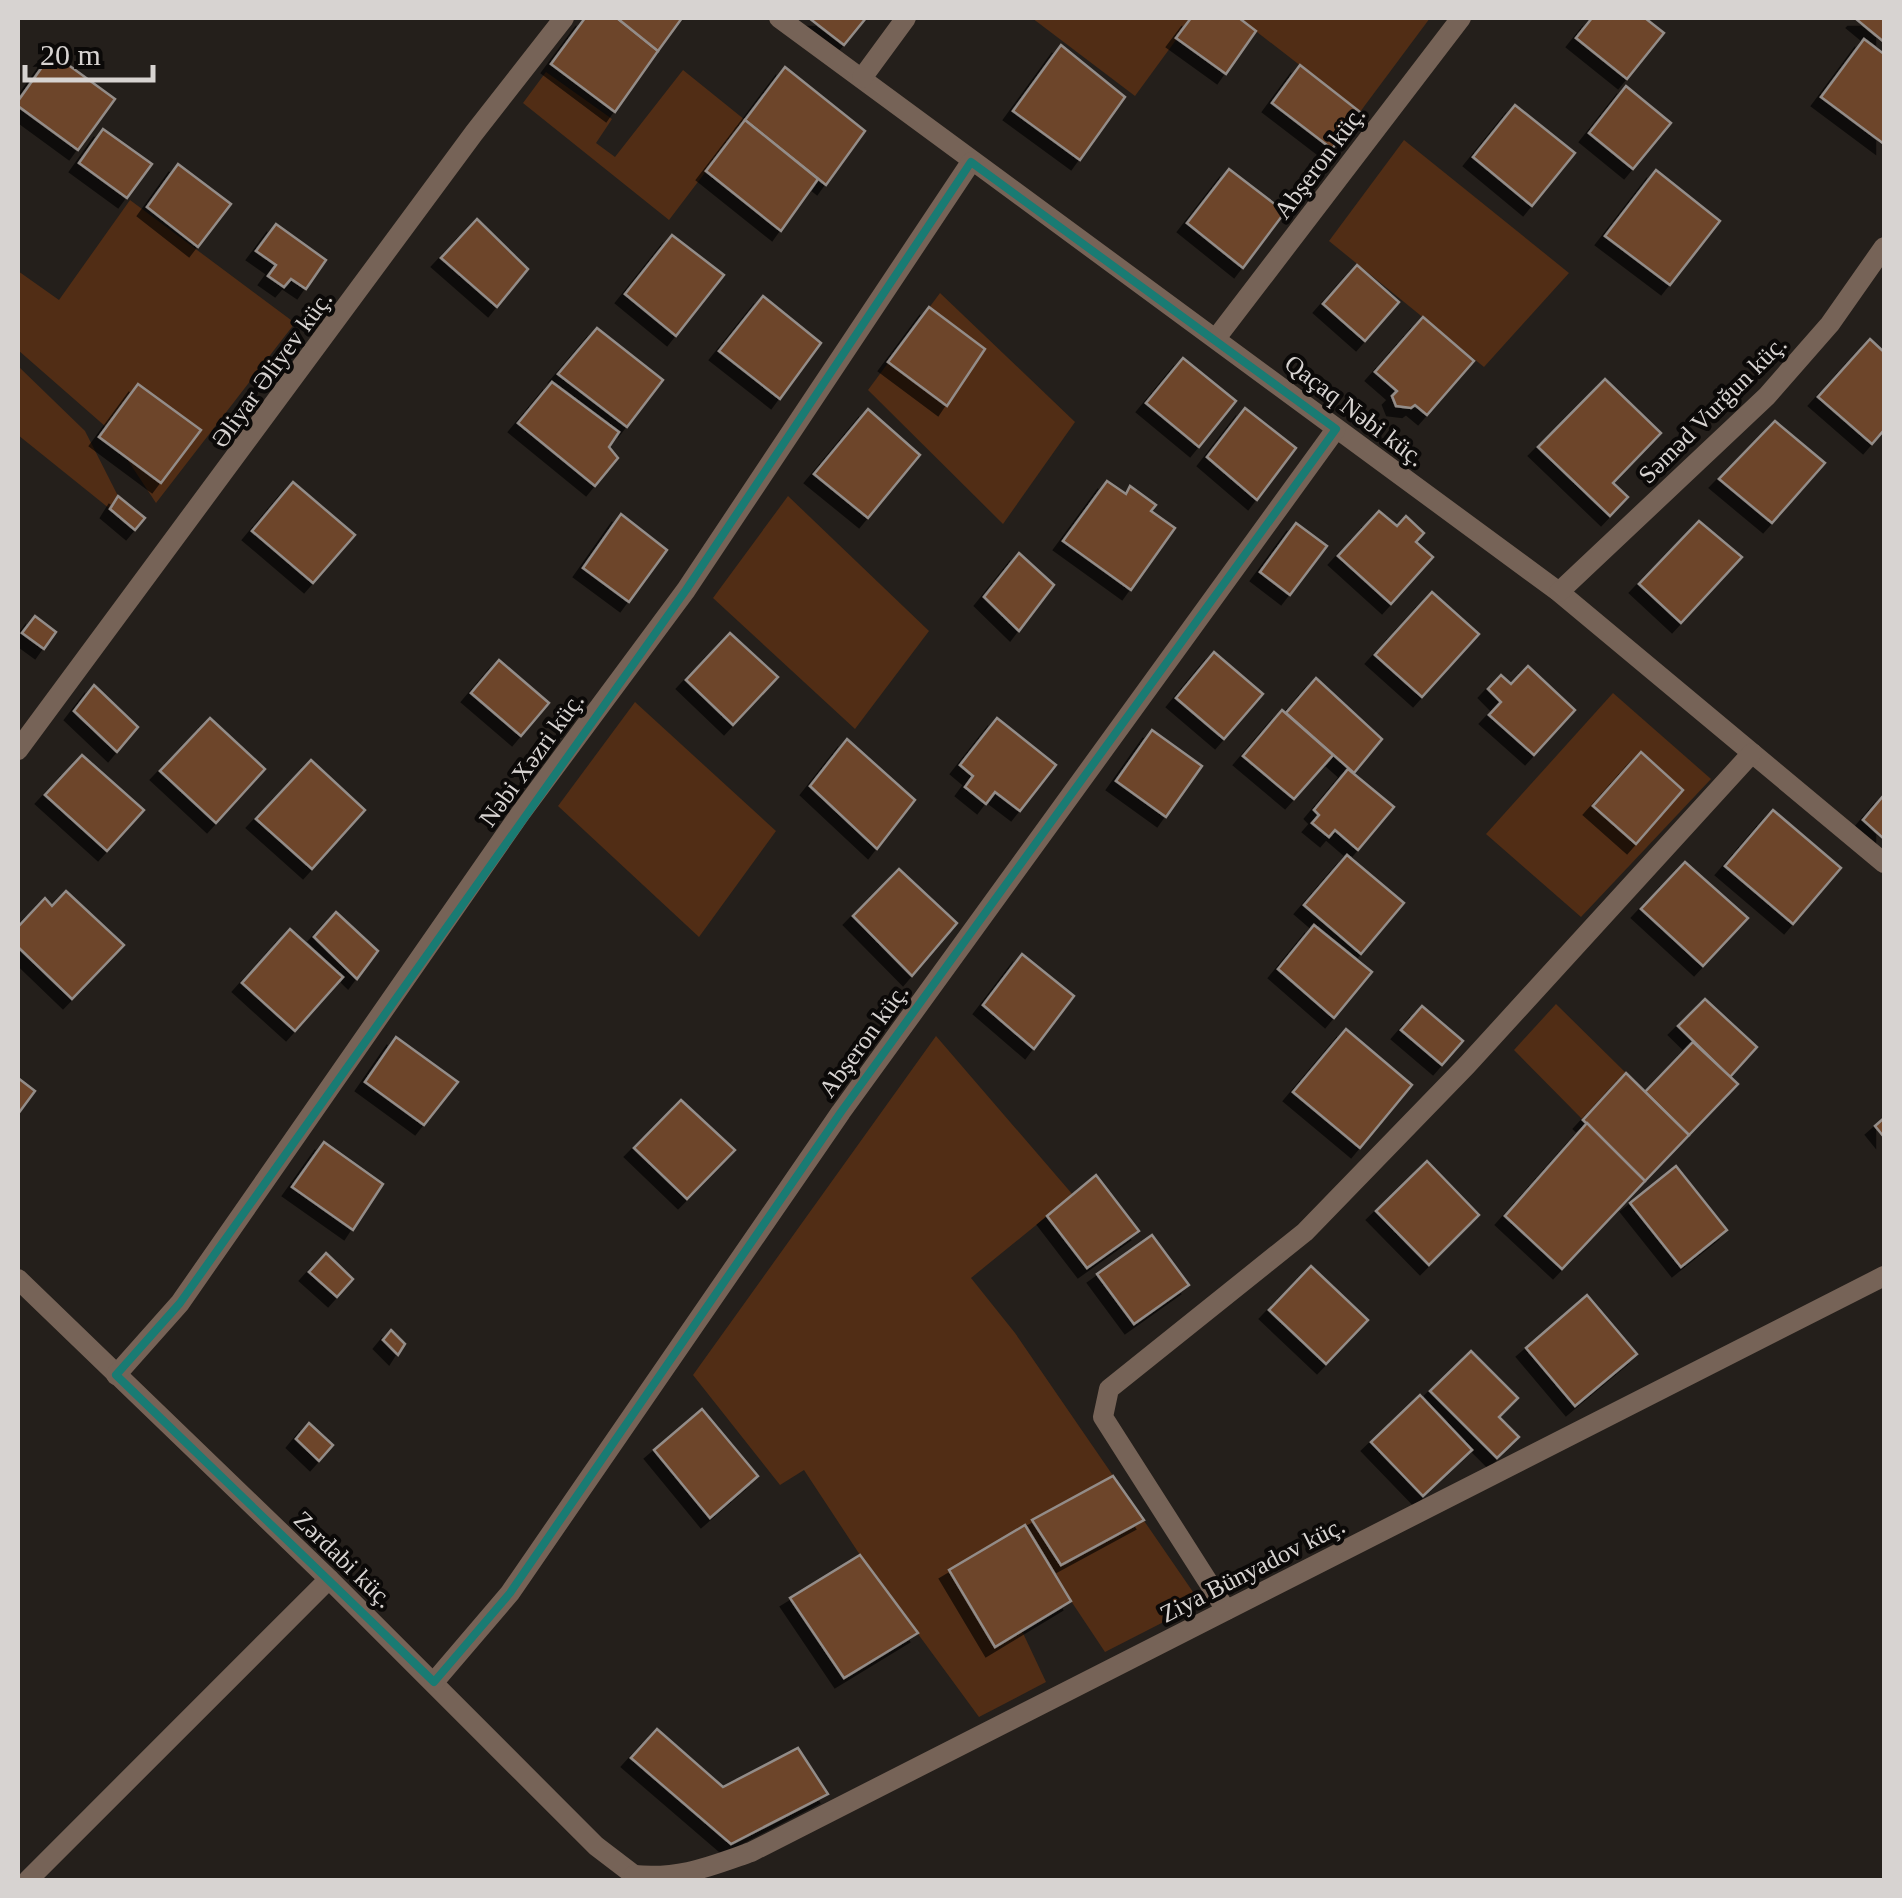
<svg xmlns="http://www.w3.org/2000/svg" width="1902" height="1898" font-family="'Times New Roman',serif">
<defs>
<filter id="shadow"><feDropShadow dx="-9" dy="9" stdDeviation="0" flood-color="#0009"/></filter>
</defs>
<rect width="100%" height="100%" fill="#241f1b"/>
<g fill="#512d15">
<path d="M1032,18H1192L1135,96Z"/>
<path d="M1239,18H1430L1360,112Z"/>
<path d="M683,70L745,120L669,220L523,103L546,72L612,119L596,143L615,157Z"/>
<path d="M1404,140L1569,273L1484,367L1329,241Z"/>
<path d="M130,200L295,323L156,503L106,427L18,350V271L59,300Z"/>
<path d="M940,293L1075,422L1003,524L868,390Z"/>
<path d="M18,366L85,431L118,496L110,509L18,435Z"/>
<path d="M788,496L929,631L855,729L713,598Z"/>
<path d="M1613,693L1711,779L1581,917L1486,834Z"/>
<path d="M635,702L776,831L699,937L558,806Z"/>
<path d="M1556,1004L1626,1073L1583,1120L1514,1050Z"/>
<path d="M936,1036L1073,1195L971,1278L1015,1333L1193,1592L1189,1609L1105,1652L1071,1601L1022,1631L1046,1682L979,1717L860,1555L804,1470L780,1485L693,1375Z"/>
</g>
<g fill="#6d4429" stroke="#938c88" stroke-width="2.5" filter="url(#shadow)">
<path d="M585,18H617L658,51L615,112L551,64Z"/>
<path d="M617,18H682L658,51Z"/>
<path d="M809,18H866L844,45Z"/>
<path d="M1191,18H1239L1256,31L1226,74L1176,38Z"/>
<path d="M1592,18H1645L1664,33L1627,79L1576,38Z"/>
<path d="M1857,18H1884V42L1856,19Z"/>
<path d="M1864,39L1884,54V144L1821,97Z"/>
<path d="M1061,45L1125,97L1080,160L1013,111Z"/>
<path d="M52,53L115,99L78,150L18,106V101Z"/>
<path d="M1300,65L1360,112L1332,149L1272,103Z"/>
<path d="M785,67L865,131L826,185L745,120Z"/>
<path d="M1626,86L1671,123L1633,169L1589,133Z"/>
<path d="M1515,105L1575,153L1532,206L1473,157Z"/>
<path d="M745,120L818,179L781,231L706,171Z"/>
<path d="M103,129L152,164L127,198L79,163Z"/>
<path d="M178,164L231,204L198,247L147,207Z"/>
<path d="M1229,169L1285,212L1243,268L1187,223Z"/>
<path d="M1656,170L1720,221L1670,285L1605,236Z"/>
<path d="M477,219L528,269L497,307L441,258Z"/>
<path d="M276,224L326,260L306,289L291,279L284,287L268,276L276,265L256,251Z"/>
<path d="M672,235L724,275L676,336L625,294Z"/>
<path d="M1357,265L1399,302L1365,341L1323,304Z"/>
<path d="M763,296L821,343L780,399L719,351Z"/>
<path d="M929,307L985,349L947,406L888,362Z"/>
<path d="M1423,317L1474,361L1427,415L1415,405L1411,408L1396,406L1392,396L1397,391L1375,372Z"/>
<path d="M597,328L663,380L627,427L558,374Z"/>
<path d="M1870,339L1884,352V430L1872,444L1818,397Z"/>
<path d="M1183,358L1236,401L1199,447L1146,403Z"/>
<path d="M1605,379L1661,433L1613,483L1628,497L1610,516L1538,447Z"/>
<path d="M552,382L619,432L609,447L618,458L595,486L518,423Z"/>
<path d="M138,384L201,430L161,483L99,437Z"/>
<path d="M1245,408L1296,448L1257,500L1207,457Z"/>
<path d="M868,409L920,455L868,518L814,474Z"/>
<path d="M1775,421L1825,463L1772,523L1719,479Z"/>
<path d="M1107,481L1126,494L1130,486L1156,505L1151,511L1175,528L1131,590L1063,541Z"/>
<path d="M293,482L355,535L313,583L252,531Z"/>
<path d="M118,496L145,518L135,530L110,509Z"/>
<path d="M1379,511L1397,526L1406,516L1424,533L1416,542L1433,557L1391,604L1338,556Z"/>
<path d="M621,514L667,550L629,602L583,568Z"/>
<path d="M1699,521L1742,557L1681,623L1639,584Z"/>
<path d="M1296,523L1327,546L1290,595L1260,572Z"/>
<path d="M1019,553L1054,585L1019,631L984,597Z"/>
<path d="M1432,592L1479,634L1422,697L1375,655Z"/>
<path d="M35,616L56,632L44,649L22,633Z"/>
<path d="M730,633L778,677L733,725L686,680Z"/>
<path d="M1214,652L1263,694L1224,739L1176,698Z"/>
<path d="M499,660L549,703L521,736L471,693Z"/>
<path d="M1528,666L1575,710L1534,755L1489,715L1501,702L1488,689L1501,675L1511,684Z"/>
<path d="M1316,678L1382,739L1354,773L1286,713Z"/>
<path d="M94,685L138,727L117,752L74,711Z"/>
<path d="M1282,710L1333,755L1294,799L1243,756Z"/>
<path d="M210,718L265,769L216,823L160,771Z"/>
<path d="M997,718L1056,765L1020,811L995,792L986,804L965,787L973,776L960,765Z"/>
<path d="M1152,730L1202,766L1166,817L1116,781Z"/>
<path d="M847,739L915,800L877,849L810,786Z"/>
<path d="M1641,752L1683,790L1636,844L1593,806Z"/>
<path d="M82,755L144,810L107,851L45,795Z"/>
<path d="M311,760L365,810L312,869L256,819Z"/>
<path d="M1348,769L1394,807L1358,850L1335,830L1329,837L1312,823L1319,815L1314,810Z"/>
<path d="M1884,795V839L1863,820Z"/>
<path d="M1773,810L1841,868L1793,924L1725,866Z"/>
<path d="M1347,855L1404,903L1361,954L1304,905Z"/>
<path d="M1685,862L1748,918L1703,966L1641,909Z"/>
<path d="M899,869L957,923L912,976L853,916Z"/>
<path d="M66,891L124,945L72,999L18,947V927L45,898L52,906Z"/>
<path d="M336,912L378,951L357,979L314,937Z"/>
<path d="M1314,925L1372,972L1334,1018L1278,969Z"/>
<path d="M290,929L343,977L295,1031L242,983Z"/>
<path d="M1022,954L1074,996L1034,1049L983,1005Z"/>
<path d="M1705,999L1757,1047L1730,1077L1678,1026Z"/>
<path d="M1422,1006L1463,1041L1442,1065L1401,1030Z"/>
<path d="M1346,1029L1412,1085L1360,1148L1293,1092Z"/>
<path d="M396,1037L458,1082L424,1125L365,1082Z"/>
<path d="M1693,1042L1738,1084L1689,1135L1645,1092Z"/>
<path d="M1626,1073L1689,1135L1645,1181L1583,1120Z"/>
<path d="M18,1078L35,1091L18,1114Z"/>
<path d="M681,1100L735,1150L687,1199L634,1148Z"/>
<path d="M1884,1118V1137L1875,1126Z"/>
<path d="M1587,1123L1645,1181L1562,1269L1505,1216Z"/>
<path d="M324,1142L383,1184L353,1230L292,1187Z"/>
<path d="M1427,1161L1479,1215L1429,1265L1376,1211Z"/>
<path d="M1676,1166L1727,1230L1681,1267L1630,1203Z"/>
<path d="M1096,1175L1139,1231L1087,1268L1047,1216Z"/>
<path d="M1152,1235L1189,1285L1134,1324L1097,1274Z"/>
<path d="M326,1253L353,1279L337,1297L309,1272Z"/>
<path d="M1311,1266L1368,1320L1326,1364L1269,1310Z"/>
<path d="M1587,1295L1637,1354L1575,1406L1526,1348Z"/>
<path d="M391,1330L405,1344L398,1355L383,1340Z"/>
<path d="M1471,1351L1518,1398L1499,1417L1519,1437L1497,1458L1430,1391Z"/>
<path d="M1420,1395L1472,1450L1423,1496L1371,1442Z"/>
<path d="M702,1409L758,1476L710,1518L654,1450Z"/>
<path d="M309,1423L333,1445L319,1461L296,1439Z"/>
<path d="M1113,1476L1144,1520L1061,1565L1032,1520Z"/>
<path d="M1025,1525L1071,1601L995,1647L949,1570Z"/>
<path d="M860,1555L918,1633L844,1678L790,1598Z"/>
<path d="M657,1729L723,1787L798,1748L828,1794L731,1844L631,1758Z"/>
</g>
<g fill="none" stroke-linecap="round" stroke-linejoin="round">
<g stroke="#766357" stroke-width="20">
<path d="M779,18L1559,592L1884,863"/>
<path d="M862,78L906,18"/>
<path d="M1217,337L1461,18"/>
<path d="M1559,592L1767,396L1830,324L1884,247"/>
<path d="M18,750L474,133L564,18"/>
<path d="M18,1279L329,1579L596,1846L634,1875"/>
<path d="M116,1375L180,1303L520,814L686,590L971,162"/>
<path d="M1226,1610L1103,1417L1109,1389L1305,1232L1467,1065L1752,753"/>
<path d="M434,1682L510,1593L841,1112L1336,429"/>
<path d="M634,1875C681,1879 708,1867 751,1852L1884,1276"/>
<path d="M28,1880L329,1579"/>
</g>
</g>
<path fill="none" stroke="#197b73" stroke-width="8" stroke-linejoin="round" d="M971,162L1336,429L841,1112L510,1593L434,1682L116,1375L180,1303L686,590Z"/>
<g text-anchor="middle" stroke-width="8" stroke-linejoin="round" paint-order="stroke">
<g font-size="25" fill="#d7d3d1" stroke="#0b0908">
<text transform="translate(1319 162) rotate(-53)" y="9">Abşeron küç.</text>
<text transform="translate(271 369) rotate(-54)" y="9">Əliyar Əliyev küç.</text>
<text transform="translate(1712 409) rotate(-45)" y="9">Səməd Vurğun küç.</text>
<text transform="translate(1355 410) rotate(37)" y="9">Qaçaq Nəbi küç.</text>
<text transform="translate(531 759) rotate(-54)" y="9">Nəbi Xəzri küç.</text>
<text transform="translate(863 1040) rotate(-54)" y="9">Abşeron küç.</text>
<text transform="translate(344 1559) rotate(44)" y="9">Zərdabi küç.</text>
<text transform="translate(1252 1569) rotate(-27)" y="9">Ziya Bünyadov küç.</text>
</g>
</g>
<rect width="1902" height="1898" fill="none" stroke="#d7d3d1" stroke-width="40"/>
<path d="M25 65v15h128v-15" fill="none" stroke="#d7d3d1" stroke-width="5"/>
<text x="40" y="65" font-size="30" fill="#d7d3d1" stroke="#0b0908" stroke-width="8" paint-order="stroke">20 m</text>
</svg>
